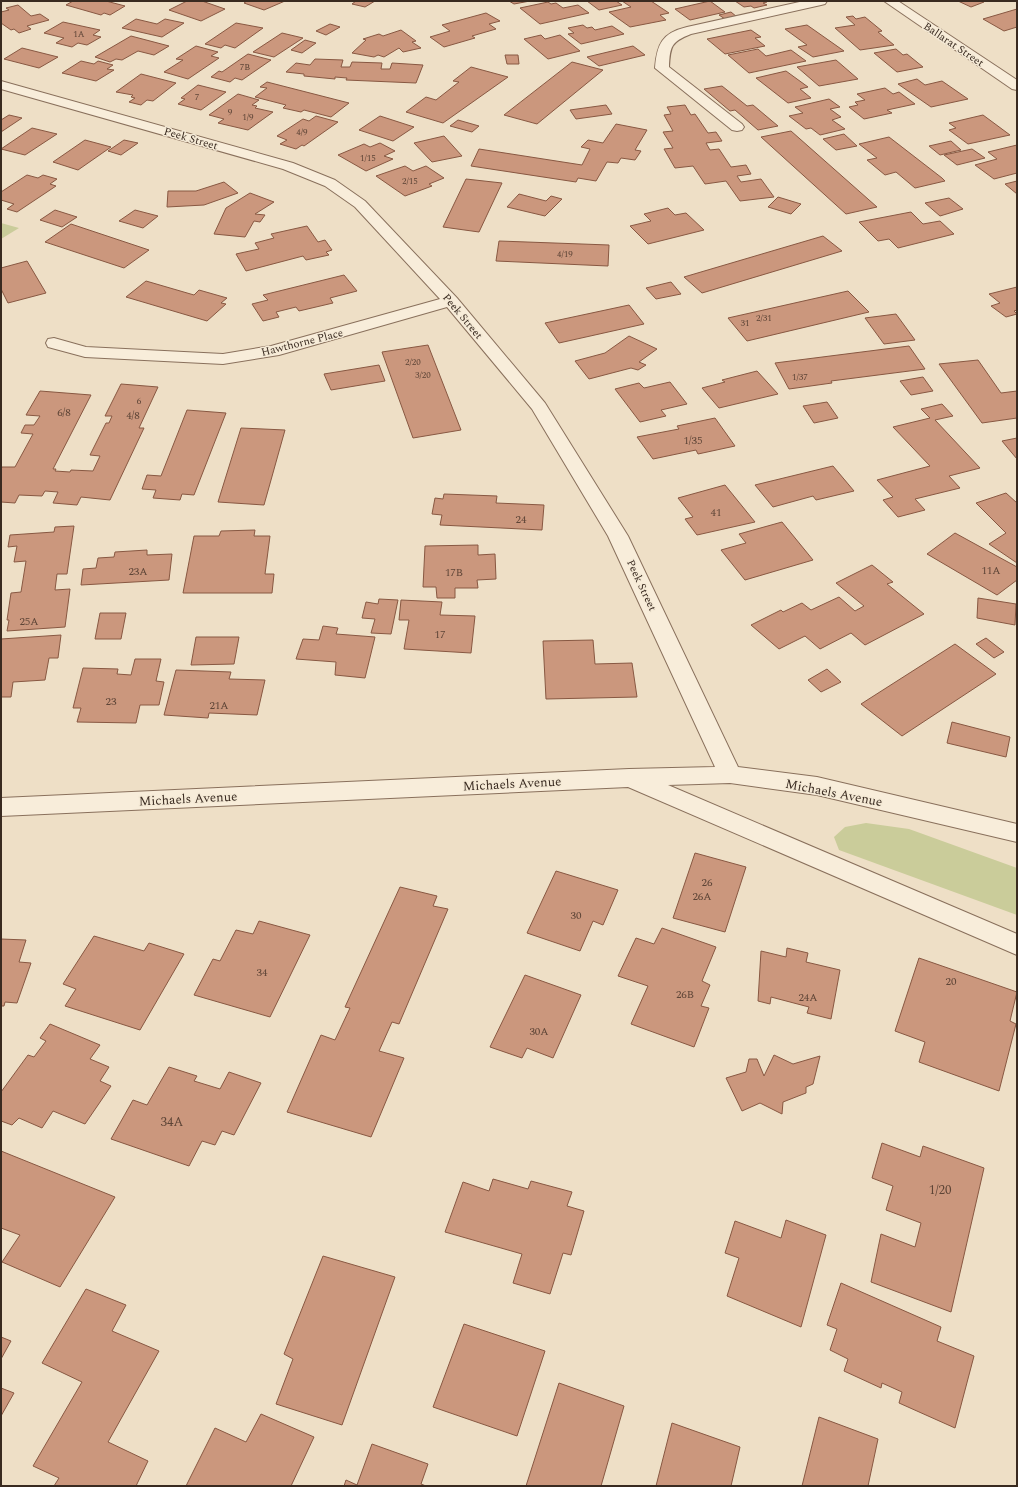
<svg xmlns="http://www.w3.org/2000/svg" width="1018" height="1487" font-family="Spectral,serif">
<rect width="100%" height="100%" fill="#eedfc6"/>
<g fill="#cacc9a">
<path d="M1,223L19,228L1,239Z"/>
<path d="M866,823L909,829L1017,868V915L839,850L834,837L845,827Z"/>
</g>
<g fill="#cb977d" stroke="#885842">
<path d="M73,1H106L125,6L110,15L104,13L101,15L66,5Z"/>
<path d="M187,1H202L225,9L201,21L169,10Z"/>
<path d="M247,1H285L264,10L244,3Z"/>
<path d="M356,1H375L365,7L352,4Z"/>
<path d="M509,1H530L514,4Z"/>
<path d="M587,1H616L622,5L599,10Z"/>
<path d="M622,1H651L669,13L660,15L666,20L630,27L609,12L631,7Z"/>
<path d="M710,1L725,12L690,20L675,9Z"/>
<path d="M735,1H765L767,2L763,3L767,5L754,8L751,6L744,7Z"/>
<path d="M958,1H982L984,2L971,7Z"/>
<path d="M548,2L551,4L556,3L563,8L578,5L589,13L540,24L520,8Z"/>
<path d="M18,5L31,16L40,14L49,20L27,26L31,29L19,33L14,29L11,30L1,23V12L9,10L6,8Z"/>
<path d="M1017,9V27L1004,31L983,19Z"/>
<path d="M731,12L737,17L725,19L719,15Z"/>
<path d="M486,13L500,21L489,24L496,29L472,36L475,38L444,47L430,37L450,31L442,25Z"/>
<path d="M853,16L856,19L865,17L882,31L878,32L894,45L860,50L835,28L855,25L846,17Z"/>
<path d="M136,19L157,24L165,19L184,23L162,37L122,28Z"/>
<path d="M63,22L100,30L93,35L101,37L87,45L78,43L72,47L56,43L64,38L44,33Z"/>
<path d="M236,23L263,28L235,48L225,45L221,48L205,44Z"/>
<path d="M330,24L340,27L326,35L316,31Z"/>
<path d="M583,25L587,28L592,27L595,30L612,26L624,34L581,44L568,34L574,33L568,28Z"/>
<path d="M807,25L844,51L813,57L798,47L807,45L785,29Z"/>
<path d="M401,30L416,41L412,42L421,48L403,52L399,48L384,57L378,55L374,57L352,53L366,40L363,39L379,34L383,36Z"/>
<path d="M751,30L761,37L755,38L765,46L725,54L707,39Z"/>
<path d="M282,33L303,38L274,57L253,52Z"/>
<path d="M541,35L545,39L560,35L580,51L548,59L524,39Z"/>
<path d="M131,36L169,46L154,55L138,51L122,60L116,59L110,62L95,57Z"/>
<path d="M305,40L316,43L302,53L291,50Z"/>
<path d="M196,46L218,52L211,56L219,58L188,79L164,72L183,60L176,59Z"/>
<path d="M633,46L645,55L599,66L587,57Z"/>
<path d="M22,48L58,57L39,68L4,59Z"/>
<path d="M758,49L766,56L791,50L806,61L749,73L728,55Z"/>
<path d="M896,49L903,55L907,54L923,67L897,72L874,53Z"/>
<path d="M248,54L271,60L242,80L235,78L230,82L211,77L219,71L222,72Z"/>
<path d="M505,55H518L519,64H507Z"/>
<path d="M315,59L343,60L341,67H350L352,62L382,63L381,69H390L392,63L423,65L416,83L346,80L347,78L335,77V79L304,76V74L286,72L296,63L310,65Z"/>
<path d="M836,60L858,79L819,86L797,67Z"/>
<path d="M81,61L94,64L98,61L113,65L107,69L114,70L96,81L62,73Z"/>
<path d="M572,62L603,70L537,124L504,115Z"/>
<path d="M471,67L508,77L443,123L406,112L426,97L436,100L459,82L453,81Z"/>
<path d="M786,71L808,87L800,89L811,98L788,103L756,78Z"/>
<path d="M141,74L176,83L153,101L147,100L141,105L129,102L135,98L131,97L133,95L116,92Z"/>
<path d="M917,79L925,85L942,81L968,99L931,107L898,84Z"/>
<path d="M267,82L349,103L331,117L304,110L301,112L283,108L286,105L255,97L267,88L260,87Z"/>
<path d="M198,85L226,92L201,110L178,104L185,99L181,98Z"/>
<path d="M722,86L747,106L753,105L778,126L758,130L735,110L730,111L704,89Z"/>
<path d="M885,88L893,94L899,92L915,104L887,110L892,113L864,119L849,107L858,105L855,102L865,100L857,94Z"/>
<path d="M238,94L259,100L252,105L257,106L255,108L273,112L248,130L218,123L224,119L209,115Z"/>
<path d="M829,99L840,107L830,109L841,117L832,120L845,129L820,135L811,128L806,129L789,116L803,113L795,107Z"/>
<path d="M606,105L612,114L576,119L570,110Z"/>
<path d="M685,105L691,115L695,114L708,133L716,132L722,141L706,143L710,150L719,149L731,167L746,165L751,174L737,176L741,182L761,179L774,197L740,201L726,181L705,184L693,166L675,168L664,149L673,148L663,132L673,131L664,115L671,114L667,107Z"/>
<path d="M9,115L22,118L1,132V120Z"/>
<path d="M983,115L1010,135L968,144L949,130L956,128L949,123Z"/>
<path d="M316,116L338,122L304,146L302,145L296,149L280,144L287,140L277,136L303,119L309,121Z"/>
<path d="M380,116L414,127L393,141L359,130Z"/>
<path d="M458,120L479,126L472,132L450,126Z"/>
<path d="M616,124L647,130L635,150L641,151L635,160L621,158L618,163L607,162L596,181L578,178L576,182L471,166L479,149L582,165L590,149L581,147L588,140L603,143Z"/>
<path d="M32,128L57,134L25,155L1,149Z"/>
<path d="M791,131L877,207L846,214L761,137Z"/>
<path d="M844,134L857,146L836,150L823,139Z"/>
<path d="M444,136L462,156L432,162L414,143Z"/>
<path d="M889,137L942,178L945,181L915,188L896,172L885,175L867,160L877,158L859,144Z"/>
<path d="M85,140L111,147L78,170L53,162Z"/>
<path d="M124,140L138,143L121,155L108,151Z"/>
<path d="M951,141L961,150L940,155L929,146Z"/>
<path d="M380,143L395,151L384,156L393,159L366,171L338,155L364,144L370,147Z"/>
<path d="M1017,145V173L994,179L975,165L997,159L988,152Z"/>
<path d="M972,149L985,158L957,165L944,155Z"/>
<path d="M405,166L413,171L426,166L444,178L429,184L432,186L405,196L376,176Z"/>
<path d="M27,175L38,178L43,175L57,179L50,184L56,186L17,212L7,209L14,204L1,200V192Z"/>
<path d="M466,179L502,183L479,232L443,227Z"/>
<path d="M1017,181V194L1005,184Z"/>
<path d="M224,182L238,193L204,205L167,207L168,191H196Z"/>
<path d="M250,193L274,202L255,214L265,215L260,222L254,221L245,237L214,234L226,208Z"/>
<path d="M519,194L546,201L551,196L562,199L545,216L507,207Z"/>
<path d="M778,197L801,204L791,214L768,207Z"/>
<path d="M949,198L963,209L940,216L925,203Z"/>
<path d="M668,208L675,215L686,213L704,230L648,244L630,226L651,221L644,214Z"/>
<path d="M55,210L77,217L62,227L40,220Z"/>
<path d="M135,210L158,216L143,228L119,221Z"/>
<path d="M911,212L923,224L940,221L954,234L898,248L889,239L878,241L859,222Z"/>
<path d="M71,224L149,250L124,268L45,242Z"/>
<path d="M307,226L318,242L325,240L332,250L326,252L329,255L306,260L303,256L246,271L236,254L259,249L255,243L274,238L271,234Z"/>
<path d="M823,236L842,251L702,293L684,277Z"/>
<path d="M499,241L609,245L608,266L496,261Z"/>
<path d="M27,261L46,293L8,303L1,289V268Z"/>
<path d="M344,275L357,291L330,298L333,303L299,311L296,307L276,312L279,317L263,321L252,304L268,300L263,295Z"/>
<path d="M146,281L194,295L199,290L227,298L221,303L226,304L207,321L126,297Z"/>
<path d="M671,282L681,294L656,299L646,288Z"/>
<path d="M1017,287V310L1014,311L1017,314L1006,317L991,306L1000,303L989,294Z"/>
<path d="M848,291L869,312L747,341L728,318Z"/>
<path d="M629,305L644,324L559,343L545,323Z"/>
<path d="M896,314L915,340L884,344L865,318Z"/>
<path d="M629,336L657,349L639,362L646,365L638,370L631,368L589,379L575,361L605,353Z"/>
<path d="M428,345L461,430L413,438L382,352Z"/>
<path d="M909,346L925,369L831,381L832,383L789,389L775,363Z"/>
<path d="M978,360L1001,393L1017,391V418L982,423L939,364Z"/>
<path d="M379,365L385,381L331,390L324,374Z"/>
<path d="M757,371L778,394L719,408L702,388L725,382L722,380Z"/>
<path d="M923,377L933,391L911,395L900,381Z"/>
<path d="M670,382L687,404L661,410L666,416L640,422L615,389L639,383L644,388Z"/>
<path d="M121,384L158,387L139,428H144L110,500L81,497L77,505L53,503L58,492L45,491L42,496L19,495L15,503L1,502V469L2,467H15L33,434L21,433L25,425H34L40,416L26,415L40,391L91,395L53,469H56L55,471L70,472L71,470L93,471L100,456L90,455L106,423H109L112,416H105Z"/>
<path d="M827,402L838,418L814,423L803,406Z"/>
<path d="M942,404L953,416L935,420L980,468L949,476L960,488L915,499L925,510L898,517L883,500L893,497L877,480L930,466L893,427L930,418L921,409Z"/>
<path d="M187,410L226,413L194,495L182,494L180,500L153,498L156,490L142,489L147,475L161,476Z"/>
<path d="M715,418L735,446L698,454L696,450L653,459L637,437L679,429L677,426Z"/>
<path d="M241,428L285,430L264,505L218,502Z"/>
<path d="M1017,438V459L1002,441Z"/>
<path d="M833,466L854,491L816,500L813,496L773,507L755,485Z"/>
<path d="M725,485L755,522L697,535L685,519L693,517L678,498Z"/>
<path d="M1006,493L1017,503V563L989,544L1006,533L976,503Z"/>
<path d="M444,494L497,496L496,503L544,505L542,530L440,525L442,515L432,514L435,498L443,499Z"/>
<path d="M782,522L813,560L745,580L721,550L746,543L739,534Z"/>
<path d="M74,526L67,574H57L55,590L70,589L65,627L7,631L9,620H7L11,593L21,592L26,561L14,562L17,546L8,547L10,535L54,532L55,527Z"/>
<path d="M255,530L254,536H270L265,574H274L272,593H183L194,536H219L221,531Z"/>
<path d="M955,533L1017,567V580L997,595L927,554Z"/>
<path d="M478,545V555L495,554L496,579L477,580L478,588H455V598H437L436,587H423L425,546Z"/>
<path d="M147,550V555L172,554L169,580L81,585L83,569L96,568L98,558L114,557L115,552Z"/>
<path d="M872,565L893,582L887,584L924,614L865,645L851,633L820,649L805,636L779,649L751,625L781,610L783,612L802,603L811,610L839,597L855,611L864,606L836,583Z"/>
<path d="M978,598L1016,604L1015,625L977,618Z"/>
<path d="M379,599L398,600L391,634L371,633L375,619L362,618L366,602L378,604Z"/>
<path d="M401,600L442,602L440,615L475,616L471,653L404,649L409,620H399Z"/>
<path d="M100,613H126L121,639H95Z"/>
<path d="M323,626L338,628L336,634L375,637L365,678L335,675L336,662L296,659L303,639L319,640Z"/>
<path d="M61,635L58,658H49L45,680L13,682L11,697H1V639Z"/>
<path d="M196,637H239L234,664L191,665Z"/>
<path d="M986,638L1004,652L994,658L976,644Z"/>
<path d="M593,640L595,664L632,663L637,697L546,699L543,641Z"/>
<path d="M955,644L996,674L902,736L861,704Z"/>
<path d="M135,659H161L156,681L164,682L159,705H140L136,723L77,722L81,708H73L83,668L118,669L117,674L131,675Z"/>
<path d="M827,669L841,682L821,692L808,680Z"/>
<path d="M176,670L231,672L229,679L265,680L257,715L209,713L208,718L164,715Z"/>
<path d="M952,722L1010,737L1006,757L947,743Z"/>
<path d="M695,853L746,867L725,932L673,918Z"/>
<path d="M556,871L618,890L603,925L593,921L580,951L527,933Z"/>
<path d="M400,887L437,896L433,906L448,909L399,1024L392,1022L379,1051L404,1058L371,1137L287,1112L321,1035L335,1040L350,1008L345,1007Z"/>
<path d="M259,921L310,935L270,1017L194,995L213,959L220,961L236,930L253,934Z"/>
<path d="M662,928L716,947L702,981L710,985L701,1006L709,1008L694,1047L631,1024L648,986L618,976L636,938L654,944Z"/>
<path d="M94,936L144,951L149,943L184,954L140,1030L65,1006L76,989L63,984Z"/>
<path d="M1,939L26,940L19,962L31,963L17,1003L5,1002L4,1006H1Z"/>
<path d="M787,948L808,953L806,962L840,970L831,1019L807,1013L809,1007L771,997L770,1004L758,1001L761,951L786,957Z"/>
<path d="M919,958L1017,992L1010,1021L1016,1024L999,1091L919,1062L925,1042L895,1031Z"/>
<path d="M525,975L581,995L553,1058L527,1048L522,1058L490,1047Z"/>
<path d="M50,1024L100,1045L90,1059L109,1067L100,1081L111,1086L85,1124L53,1111L42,1128L19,1118L12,1125L1,1121V1092L28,1055L34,1057L46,1041L40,1038Z"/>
<path d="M774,1055L793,1064L820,1056L813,1084L806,1087V1093L783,1102L782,1114L760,1103L742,1111L726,1078L746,1072L749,1059H757L764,1076Z"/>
<path d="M169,1067L197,1076L194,1081L220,1089L229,1072L261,1083L234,1135L222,1131L215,1145L202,1141L189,1166L111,1139L133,1100L147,1105Z"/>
<path d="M882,1143L920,1157L923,1146L984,1168L951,1312L871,1282L881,1234L915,1247L921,1223L886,1210L893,1186L872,1178Z"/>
<path d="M1,1151L115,1197L60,1287L2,1262L20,1235L1,1228Z"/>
<path d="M493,1179L528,1189L531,1181L572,1192L567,1206L584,1211L571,1255L563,1253L550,1294L513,1283L522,1254L445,1232L463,1182L489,1191Z"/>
<path d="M786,1220L826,1235L801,1327L727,1296L739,1258L725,1253L735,1221L781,1238Z"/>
<path d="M323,1256L395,1277L342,1425L276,1404L293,1359L284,1354Z"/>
<path d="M841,1283L941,1327L937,1341L974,1356L955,1428L899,1403L902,1392L882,1383L881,1388L844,1371L848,1359L830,1350L837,1329L827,1325Z"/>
<path d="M86,1289L126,1305L112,1331L159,1351L108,1442L148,1461L136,1486H54L59,1478L33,1466L82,1382L42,1363Z"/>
<path d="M464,1324L545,1351L517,1436L433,1407Z"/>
<path d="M1,1337L11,1341L1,1359Z"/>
<path d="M559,1383L624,1406L601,1486H526Z"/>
<path d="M1,1388L14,1393L1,1416Z"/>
<path d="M261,1414L314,1437L291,1486H186L215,1428L246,1442Z"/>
<path d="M819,1417L878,1439L868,1486H802Z"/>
<path d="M672,1423L740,1447L731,1486H656Z"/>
<path d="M372,1444L428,1464L421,1484L426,1486H344L346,1480L357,1485Z"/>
</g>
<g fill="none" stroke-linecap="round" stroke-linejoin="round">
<g stroke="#89705c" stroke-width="2">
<g id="minor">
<path d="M804,1H827L825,4L821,5L691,34C671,42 670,46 669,67L742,124L744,127L742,130L737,131L732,130L655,68C657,44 662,33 687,27Z"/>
<path d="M884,1H898L1017,80V90L1012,89Z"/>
<path d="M1,81L293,163L335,180L365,201L457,298L545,403L628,536L738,767L817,777L1017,824V842L817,795L730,783L668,785L1017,934V955L628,787L1,816V798L629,769L715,767L608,536L532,409L447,307L279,355L223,364L85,357L48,347L46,343L48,339L54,338L86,347L223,354L271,346L440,299L355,207L325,186L283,169L1,89Z"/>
</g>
</g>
<use href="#minor" fill="#f8edda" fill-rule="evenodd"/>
</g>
<g text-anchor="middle" stroke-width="3" stroke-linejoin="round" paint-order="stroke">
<g font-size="9" fill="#5e4537">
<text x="79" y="37">1A</text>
<text x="245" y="70">7B</text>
<text x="197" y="100">7</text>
<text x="230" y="115">9</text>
<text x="248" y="120">1/9</text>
<text x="302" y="135">4/9</text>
<text x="368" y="161">1/15</text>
<text x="410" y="184">2/15</text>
<text x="565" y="257">4/19</text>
<text x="764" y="321">2/31</text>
<text x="745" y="326">31</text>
<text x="413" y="365">2/20</text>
<text x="423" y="378">3/20</text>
<text x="800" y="380">1/37</text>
<text x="139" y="404">6</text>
</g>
<g font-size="11" fill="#392a20" stroke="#f5ead6">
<text transform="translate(954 44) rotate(34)" y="4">Ballarat Street</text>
<text transform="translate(191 138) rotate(16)" y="4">Peek Street</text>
<text transform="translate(463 316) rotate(50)" y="4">Peek Street</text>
<text transform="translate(302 342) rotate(-14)" y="4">Hawthorne Place</text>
<text transform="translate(642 585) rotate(65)" y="4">Peek Street</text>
</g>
<g font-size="11" fill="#5e4537">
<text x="64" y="416">6/8</text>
<text x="133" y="419">4/8</text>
<text x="693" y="444">1/35</text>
<text x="716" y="516">41</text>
<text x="521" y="523">24</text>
<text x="991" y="574">11A</text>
<text x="138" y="575">23A</text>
<text x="454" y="576">17B</text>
<text x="29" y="625">25A</text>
<text x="440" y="638">17</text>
<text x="111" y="705">23</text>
<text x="219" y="709">21A</text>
<text x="707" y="886">26</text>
<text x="702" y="900">26A</text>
<text x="576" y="919">30</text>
<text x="262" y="976">34</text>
<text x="951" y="985">20</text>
<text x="685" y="998">26B</text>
<text x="808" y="1001">24A</text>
<text x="539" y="1035">30A</text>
</g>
<g font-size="13" fill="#392a20" stroke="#f5ead6">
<text transform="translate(512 783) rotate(-3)" y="5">Michaels Avenue</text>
<text transform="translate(834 792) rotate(11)" y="5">Michaels Avenue</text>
<text transform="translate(188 798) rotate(-3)" y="5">Michaels Avenue</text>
</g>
<g font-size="13" fill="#5e4537">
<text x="172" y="1126">34A</text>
<text x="940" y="1194">1/20</text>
</g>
</g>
<rect width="1018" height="1487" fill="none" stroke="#392a20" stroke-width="4"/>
</svg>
